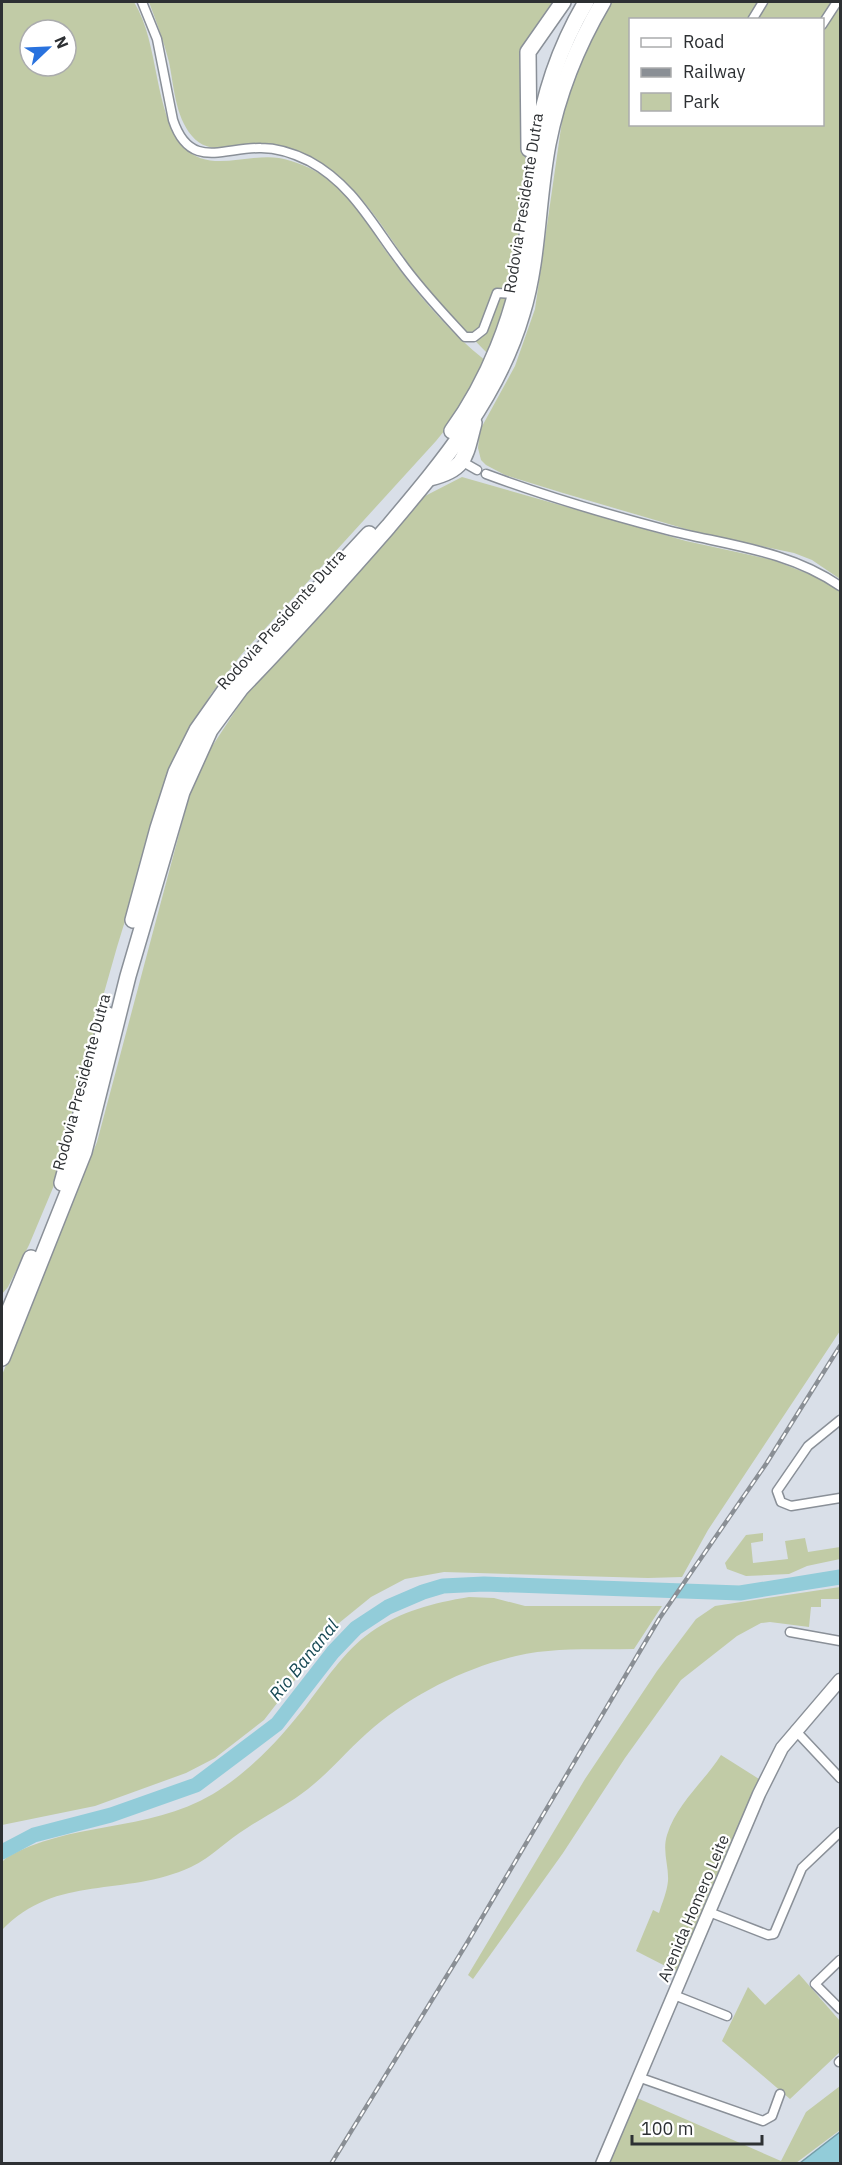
<svg xmlns="http://www.w3.org/2000/svg" width="842" height="2165" font-family="'IBM Plex Sans',sans-serif">
<rect width="100%" height="100%" fill="#d9dfe8"/>
<g fill="#c1cba6" fill-rule="evenodd">
<path d="M2,2H134C160,44 153,113 184,147C208,174 248,153 279,158C295,161 312,168 325,177C354,195 369,228 388,254C417,294 448,331 486,361L453,420L436,441L241,655L211,694L183,741L173,765L117,947L100,1007L74,1124L55,1183L29,1245L8,1287L2,1294ZM30,30H66V66H30Z"/>
<path d="M149,2H555L536,28L526,116L527,185L513,283L489,355C467,332 443,310 423,284C391,243 367,192 321,163C307,155 291,147 275,145C248,142 212,160 192,136C175,116 174,86 169,62C164,42 156,21 149,2Z"/>
<path d="M608,2H840V579L812,560L794,553L696,532L563,493L505,475L486,465L481,460L478,448L480,430L515,366L535,309L564,107L573,74ZM630,20H822V124H630Z"/>
<path d="M462,477L686,541L773,560L819,578L840,591V1331L708,1530L682,1577L648,1578L444,1572L405,1579L371,1597L339,1623L264,1720L215,1758L186,1773L95,1806L2,1825V1375L97,1142L190,793L211,748L245,696L409,511L425,496Z"/>
<path d="M763,1533V1541L751,1543L753,1563L788,1559L785,1541L805,1538L808,1552L840,1547V1559L807,1566L789,1574L746,1576L727,1569L725,1563L746,1535Z"/>
<path d="M840,1587V1599H821V1607H811L809,1627L770,1622L761,1623L737,1636L681,1680L625,1758L563,1853L473,1979L468,1975L585,1779L657,1671L696,1619L715,1606Z"/>
<path d="M469,1597L494,1598L525,1606H662L634,1649C595,1650 553,1647 516,1656C467,1667 413,1694 374,1727C351,1746 332,1770 308,1789C289,1804 267,1815 247,1828C227,1840 212,1857 191,1867C124,1898 57,1873 2,1930V1862L6,1858C68,1821 147,1833 213,1794C249,1772 279,1740 305,1707C325,1681 344,1651 371,1632C401,1611 433,1603 469,1597Z"/>
<path d="M721,1755L759,1779L677,1972L636,1951L653,1910L659,1913C662,1903 667,1892 668,1881C669,1866 662,1851 667,1835C677,1803 704,1782 721,1755Z"/>
<path d="M799,1974L840,2021V2052L790,2099L722,2041L748,1987L765,2005Z"/>
<path d="M840,2086V2130L796,2163L607,2164L637,2098L781,2161L806,2112Z"/>
</g>
<path fill="#92ccd9" stroke="#749da7" stroke-width="1.5" d="M840,2132V2163H800Z"/>
<g fill="none" stroke-linecap="round" stroke-linejoin="round">
<path stroke="#92ccd9" stroke-width="15" d="M2,1852L34,1835L111,1815L196,1785L277,1724L333,1652L356,1628L388,1607L423,1592L443,1586L484,1584L740,1593L840,1577"/>
<g stroke="#8a9098" stroke-width="11">
<g id="street">
<path d="M142,2L157,39L173,120C190,171 224,147 261,148C277,148 295,154 309,161C352,184 372,224 400,261C419,288 442,312 465,337H474L483,330L497,293L516,294"/>
<path d="M752,20L763,2"/>
<path d="M822,25L837,2"/>
<path d="M463,462L477,470"/>
<path d="M486,474C545,496 606,514 667,530C726,545 788,550 840,586"/>
<path d="M840,1420L808,1446L777,1491L781,1502L791,1506L840,1498"/>
<path d="M790,1632L840,1641"/>
<path d="M795,1730L840,1778"/>
<path d="M709,1912L768,1935L774,1934L802,1868L840,1832"/>
<path d="M840,1960L815,1984L840,2009"/>
<path d="M674,1995L727,2016"/>
<path d="M839,2062L840,2061"/>
<path d="M638,2077L763,2121L772,2116L780,2094"/>
</g>
</g>
<g stroke="#8a9098" stroke-width="15">
<path id="secondary" d="M602,2164L759,1794L782,1748L840,1680"/>
</g>
<g stroke="#8a9098" stroke-width="18">
<g id="highway">
<path d="M529,149L528,52L563,2"/>
<path d="M452,431C489,380 513,318 524,256C531,220 531,183 536,147C543,96 560,46 586,2"/>
<path d="M430,478C467,469 465,456 474,423"/>
<path d="M133,920L158,828L176,772L197,730L228,686L369,534"/>
<path d="M62,1183L108,1015"/>
<path d="M2,1328L31,1258"/>
<path d="M2,1358L84,1152L128,976L182,792L210,730L241,688C291,636 340,582 388,527C442,463 498,397 522,314C539,259 537,201 548,144C558,93 577,46 603,2"/>
</g>
</g>
<use href="#street" stroke="#fff" stroke-width="8"/>
<use href="#secondary" stroke="#fff" stroke-width="12"/>
<use href="#highway" stroke="#fff" stroke-width="15"/>
<g stroke="#8a8f95" stroke-width="4.5">
<path id="rail" d="M331,2164L467,1943L659,1619L766,1464L840,1346"/>
</g>
<use href="#rail" stroke="#fff" stroke-width="2" stroke-dasharray="7" stroke-linecap="butt"/>
</g>
<g text-anchor="middle" stroke-width="4.5" stroke-linejoin="round" paint-order="stroke">
<g font-size="16" fill="#2d3033" stroke="#fff">
<text transform="translate(523 203) rotate(-81)" y="6">Rodovia Presidente Dutra</text>
<text transform="translate(281 619) rotate(-48)" y="6">Rodovia Presidente Dutra</text>
<text transform="translate(81 1082) rotate(-75)" y="6">Rodovia Presidente Dutra</text>
<text transform="translate(693 1908) rotate(-67)" y="6">Avenida Homero Leite</text>
</g>
<g font-size="18" font-style="italic" fill="#174954" stroke="#fff">
<text transform="translate(304 1660) rotate(-51)" y="6">Rio Bananal</text>
</g>
</g>
<rect width="842" height="2165" fill="none" stroke="#2d3033" stroke-width="6"/>
<rect x="629" y="18" width="195" height="108" fill="#ffffff" stroke="#abacad" stroke-width="1.5"/>
<rect x="641" y="38" width="30" height="9" fill="#ffffff" stroke="#abacad" stroke-width="1.5"/>
<text x="683" y="48" font-size="18" fill="#2d3033">Road</text>
<rect x="641" y="68" width="30" height="9" fill="#8a8f95" stroke="#abacad" stroke-width="1.5"/>
<text x="683" y="78" font-size="18" fill="#2d3033">Railway</text>
<rect x="641" y="93" width="30" height="18" fill="#c1cba6" stroke="#abacad" stroke-width="1.5"/>
<text x="683" y="108" font-size="18" fill="#2d3033">Park</text>
<g transform="translate(48 48) rotate(67)"><circle r="28" fill="#ffffff" stroke="#abacad" stroke-width="1.5"/>
<path d="M0-4.5L10 22L0 15L-10 22Z" fill="#2972de"/>
<text y="-9" font-size="16" font-weight="bold" text-anchor="middle" fill="#2d3033">N</text>
</g>
<path d="M632 2135v9h130v-9" fill="none" stroke="#2d3033" stroke-width="3"/>
<text x="641" y="2135" font-size="18" fill="#2d3033" stroke="#ffffff" stroke-width="4.5" paint-order="stroke">100 m</text>
</svg>
